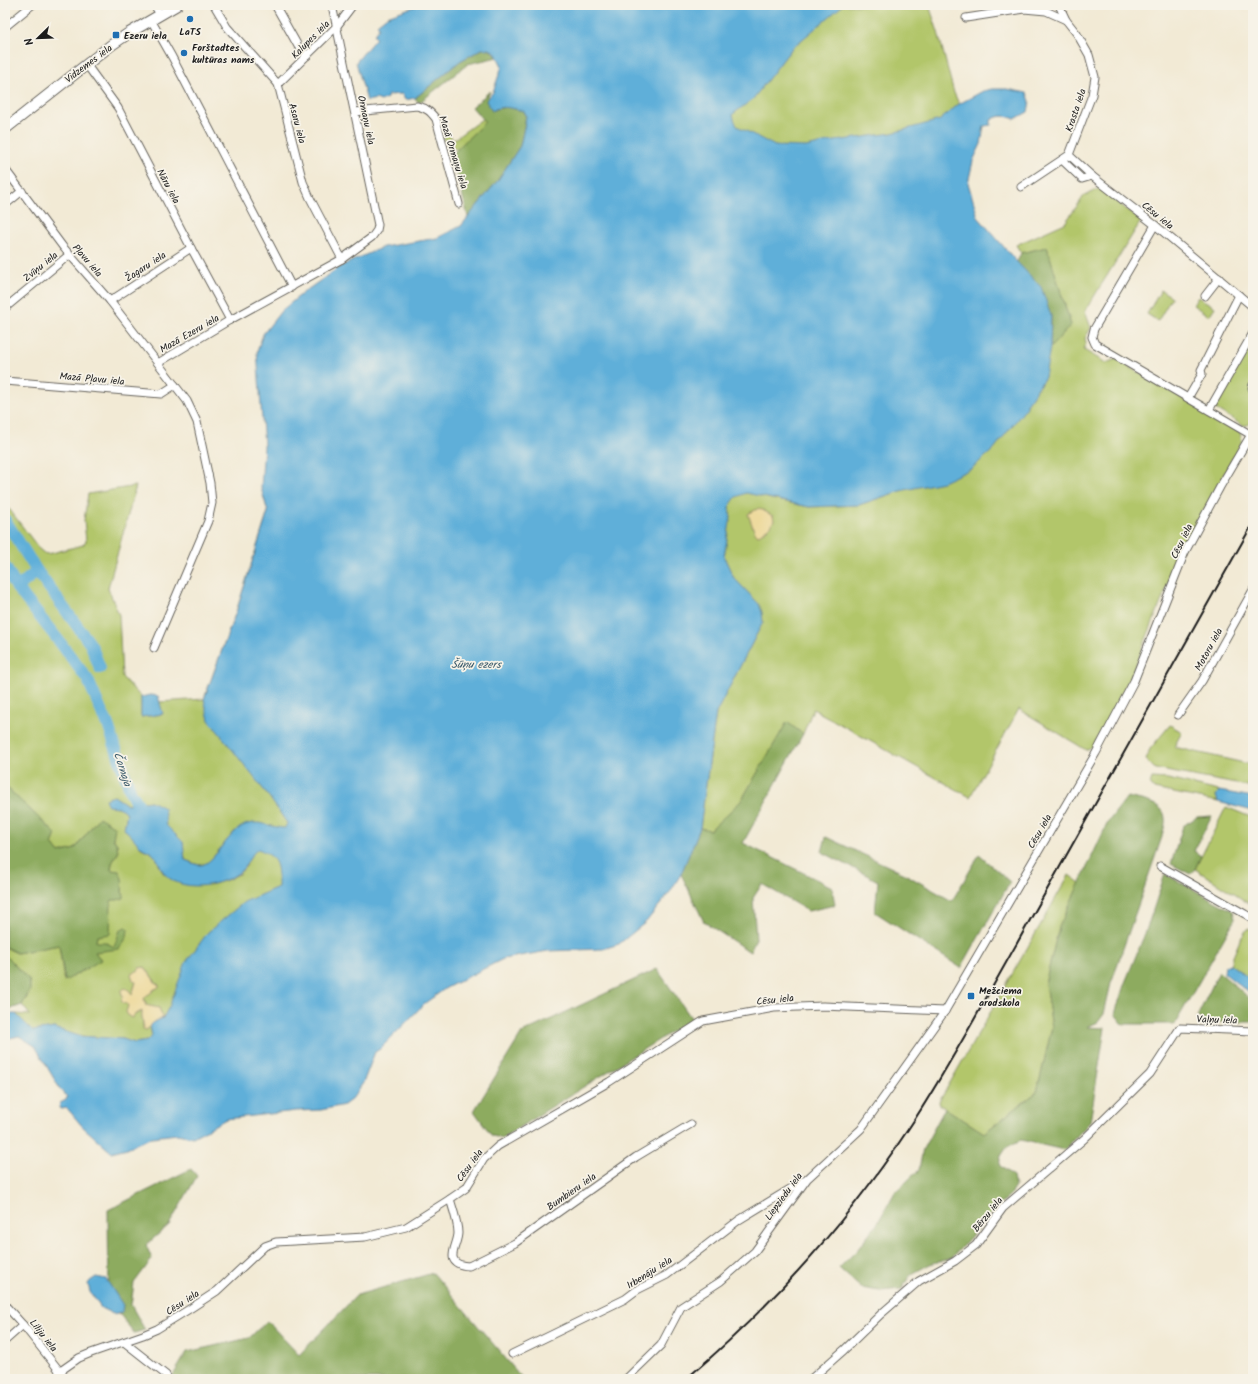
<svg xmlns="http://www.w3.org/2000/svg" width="1258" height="1384" font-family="Kalam,sans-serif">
<rect width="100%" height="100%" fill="#f7f3e8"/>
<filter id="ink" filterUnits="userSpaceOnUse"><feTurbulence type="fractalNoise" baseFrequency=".025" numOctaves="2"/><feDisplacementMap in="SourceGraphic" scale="8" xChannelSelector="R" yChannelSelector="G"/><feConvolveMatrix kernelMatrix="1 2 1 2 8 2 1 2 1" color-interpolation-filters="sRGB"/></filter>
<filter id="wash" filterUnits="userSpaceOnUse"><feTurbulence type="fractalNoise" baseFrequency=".012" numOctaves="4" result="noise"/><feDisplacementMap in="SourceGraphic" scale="16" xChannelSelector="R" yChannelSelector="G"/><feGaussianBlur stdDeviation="0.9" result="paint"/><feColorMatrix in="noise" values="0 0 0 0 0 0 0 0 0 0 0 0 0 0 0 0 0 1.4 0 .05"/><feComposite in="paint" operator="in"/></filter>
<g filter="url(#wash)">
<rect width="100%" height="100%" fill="#f2ead5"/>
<g fill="#b2c66a" stroke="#677143" fill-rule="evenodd">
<path d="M835,5H929L938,32L954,93L959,104L953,109L955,122L801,157L733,144V114L753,98L792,48L828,17Z"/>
<path d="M434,111L453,140L482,119L485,122L457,150L455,148L448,150Z"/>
<path d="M1100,188L1141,221L1085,311L1091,328L1085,338L1086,343L1084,350L1106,363L1116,359L1240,432L1242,441L1182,550L1132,674L1093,746L1086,750L1019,709L970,797L813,709L803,734L787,723L741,801L710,831L700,828L716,713L763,622L740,600L730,570L724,557L727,533L724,502L754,488L767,498L809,507L859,505L900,491L1027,407V404L1045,377L1017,262L1041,287L1071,325L1047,247L1021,253L1016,245L1065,223L1084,196Z"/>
<path d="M1161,290L1172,297L1158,321L1147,314Z"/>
<path d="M1198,297L1215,307L1209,316L1193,305Z"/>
<path d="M1253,337V420C1250,425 1247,426 1242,425L1214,408V406Z"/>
<path d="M136,486L108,588L119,615L122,677L141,697V717L162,714L159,702L204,699L237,609L268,512L263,494L283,502L299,800L287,890L169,1007L163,1018L159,1008L145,1006L146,1003L144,999C146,995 152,990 156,989L157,984L145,967L139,970L132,996L122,994L123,997L134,1015L142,1011L143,1026L147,1030L150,1025L152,1037L147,1041L135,1043L123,1039L79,1036L54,1028L33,1031L16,1014L30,1015L22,1005L29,994V980L7,957H5V947L17,953L59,945L64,981L101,959L94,952L114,947L96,943L97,936L112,899L122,894C122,886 123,878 118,871L111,870L112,863L118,853L117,844L99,817L75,849L59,853L52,844L56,834L5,786V506L10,510L40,550L44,553L48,554L83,545L86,541L84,520L88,494ZM114,796L126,804L151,801L166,825L183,842L185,860L199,865L208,863L235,831L247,865L239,874L227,880L210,885L163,873L154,854L141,848L132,835L124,829L127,813L119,807L115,806Z"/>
<path d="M1170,725L1182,732L1174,747L1253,765V787L1155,769L1146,760L1150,749Z"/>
<path d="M1152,778L1168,779L1219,791L1216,796L1218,802L1154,789L1150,784Z"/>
<path d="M1226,807L1253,818V906L1195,869Z"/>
<path d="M1069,875L1080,883L1059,927L1045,984L1052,1027L1037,1092L984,1133L940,1105L939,1102Z"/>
<path d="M1247,929L1253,930V981L1230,964L1240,940Z"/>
</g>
<g fill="#8dab5e" stroke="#54643d">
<path d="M482,49C490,49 493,51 498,57L468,64L419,103L415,98L460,61Z"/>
<path d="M490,91L486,101L495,109L507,107L524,111L526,115L525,123L520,146L498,180L468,217L452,154L485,122L472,107Z"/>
<path d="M1047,247L1071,325L1050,348L1051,315L1017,262L1021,253Z"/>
<path d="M787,722L803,734L743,843L832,887L835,905L808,911L762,884L753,898L756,939L750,952L704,922L681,874L700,828L710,830L741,801Z"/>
<path d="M5,786L56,834L52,844L59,853L75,849L99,817L115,827L113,839L117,844L118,853L112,863L111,870L119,871C123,878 123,884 122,892L124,895V898L117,900H112L111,902L110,934L97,936L96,942H105L114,947L120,930L125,927L128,929L127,937L119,949L95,952L101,960L65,981L59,945L17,953L5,947Z"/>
<path d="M1127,797C1139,800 1164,802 1165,818C1166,824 1163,831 1162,837L1111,983L1104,1014L1098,1022L1087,1027L1105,1028L1090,1122L1064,1150L1021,1140L1007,1147L1001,1156L999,1165L1013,1176L1015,1186L1011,1195L997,1207L952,1258L930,1264L910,1275L902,1289L880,1291L861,1288L839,1268L858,1249L877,1224L895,1192L919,1170L923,1149L945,1108L984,1133L1037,1092L1052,1027L1045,984L1059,927L1108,822Z"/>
<path d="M1212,816L1194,851L1201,856L1195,869L1190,874L1171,864L1183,826L1197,817Z"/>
<path d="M826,837L905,874L952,901L979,855L1010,882L961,968L875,912L878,881L822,852Z"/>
<path d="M1165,874L1233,911L1235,919L1175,1024H1123L1115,1014L1124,985L1146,931Z"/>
<path d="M5,957H7L29,980L30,984V990L22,1005L8,1010L5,1015Z"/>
<path d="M657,969L692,1019L502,1138L492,1136L474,1111L522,1033Z"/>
<path d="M1219,972L1253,1001V1022H1207L1197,1017Z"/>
<path d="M191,1169L197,1176L169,1225L146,1245L152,1259L134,1283L131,1305L145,1330L134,1333L109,1300L108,1210Z"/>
<path d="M433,1273L523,1379H173L172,1377L187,1352L249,1338L267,1321L299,1355L357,1295Z"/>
</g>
<g fill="#eeda9e" stroke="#857b5d">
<path d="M759,508L773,516L774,520L771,526L759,535L755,533L748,514Z"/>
<path d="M145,967L156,983L159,985V987L153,990L152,992L146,996L144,999L146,1003L145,1005L159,1008L163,1018L152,1023L147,1030L143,1029C144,1023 141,1017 142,1011L134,1015L133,1018L129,1017L126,1012L128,1006L126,1003L123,1004L121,999L123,997L121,991L125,988L129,990L132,995L136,982L133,980L131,974L139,970V968Z"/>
</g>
<g fill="#5fafd9" stroke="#3e667a">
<path d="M419,5H843L792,48L753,99L733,114L734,119L737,126L775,146L806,147L828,142L892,133L940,120L959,104L983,91L992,89H1007L1027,93L1030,101L1028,112L1015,119C1005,115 999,115 991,120V125L984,126L981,144L973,161L968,183L978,217L1017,262L1041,287L1051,315L1050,348L1045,377L1027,404V407L993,450L971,469L943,482L900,491L859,505L809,507L746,493L736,497L729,507L731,517L724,557L734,578L759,604L762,612L763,622L716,713L700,828L681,874L670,892L646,922L619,944L603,949L548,951L503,959L446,988L425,1003L380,1049L375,1052L363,1083L352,1099L344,1105L321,1110L296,1111L226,1119L193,1137L177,1134L152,1137L127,1148L111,1152L82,1126L67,1108L62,1109L59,1108L60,1103L66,1100L67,1097L60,1089L35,1046L19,1036L6,1039C3,1031 7,1022 11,1014H16L33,1031L54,1028L79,1036L123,1039L135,1043L147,1041L152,1036L150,1025L152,1023L163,1018L169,1007L186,962L208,932L244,902L278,887C278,867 279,857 258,849C249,855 247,868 237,874C218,887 180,893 164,873C160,868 159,860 154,855C151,851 144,850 141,847C135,841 132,835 124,829L127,813L119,807L108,806L105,799L114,796L126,804L151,801L164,808L166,825L183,842L185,860C189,861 195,865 200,865C215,865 229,828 248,824C261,820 272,828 285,828L287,823L267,794L209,720L204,699L237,609L268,512L261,488L264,446L257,352L263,334L281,311L304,292L341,266L383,247L437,238L461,226L498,180L520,146L525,123L526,115L524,111C514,109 501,104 492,111L486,101L493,92L502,66L495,52L489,49H482L460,61L415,98L405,100L402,94L388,95L387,98L381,101L376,99L367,101L356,62L376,38L374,35L379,27L377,24L387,16Z"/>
<path d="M151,695L158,696L163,714L141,717V697Z"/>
<path d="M1219,791L1253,797V811L1218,802L1216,796Z"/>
<path d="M1230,964L1253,981V996L1224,973L1225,966Z"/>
<path d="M96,1277L106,1279L123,1305L122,1312L113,1314L101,1308L90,1292L88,1284L90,1281Z"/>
</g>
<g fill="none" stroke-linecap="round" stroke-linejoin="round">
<g stroke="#5fafd9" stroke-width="12">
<path d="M5,520L37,571L91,645L100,668"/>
<path d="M5,567L17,588L59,641L88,680L102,713L107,722L131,793L146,816"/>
<path d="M17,588L37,571"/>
</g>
</g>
</g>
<g filter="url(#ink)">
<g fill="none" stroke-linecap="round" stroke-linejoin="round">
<g stroke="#67645d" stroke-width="9">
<g id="street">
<path d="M154,5L160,14"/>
<path d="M214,5L227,27L278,84L303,182L310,198L342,259"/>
<path d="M275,5L298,46L307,56"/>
<path d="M966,18L1024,9L1046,11L1066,20"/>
<path d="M151,20L172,57L292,287"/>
<path d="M5,27L32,5"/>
<path d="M86,64L118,108L191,248L230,320"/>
<path d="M278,84L337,26L353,5"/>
<path d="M355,112L417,106C426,108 430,111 436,119L459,204"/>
<path d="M1069,155L1092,176L1155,225L1253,307"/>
<path d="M1062,160L1082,179L1092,176"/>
<path d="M5,169L63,247L110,301L187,401L197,422L210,483L212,503L208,521L154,648"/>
<path d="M1021,187L1069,155L1092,95L1095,77L1089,55L1077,34L1066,20L1059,5"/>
<path d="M5,205L22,191"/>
<path d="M1155,225L1094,329L1092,337L1095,344L1253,436"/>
<path d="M1205,296L1219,278"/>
<path d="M110,301L191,248"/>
<path d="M5,308L69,255"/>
<path d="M158,363L230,320L342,259L372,237L377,230L378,225L332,5"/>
<path d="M5,381L161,394L175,385"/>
<path d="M1252,388L1253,385"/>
<path d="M1188,398L1202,374L1201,370L1239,295"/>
<path d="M1209,410L1253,333"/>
<path d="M1178,715L1202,681L1253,590"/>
<path d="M1160,866L1245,914L1253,919"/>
<path d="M450,1199C453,1209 458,1223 458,1233C458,1246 441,1264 469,1266L515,1243L636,1157L691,1124"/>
<path d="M5,1305L23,1325L66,1379"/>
<path d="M5,1341L23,1325"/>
<path d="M124,1342L166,1375L168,1379"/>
<path d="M512,1354L625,1299L637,1290L667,1275L739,1220L803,1181"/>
<path d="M59,1372L79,1358L91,1353L143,1335L157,1329L191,1308L217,1291L265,1246L276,1242L365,1237L406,1227L450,1199L466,1188L484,1159L498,1146L609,1082L703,1021L774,1008L823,1006L945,1011"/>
<path d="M626,1379L661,1345L681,1307L721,1281L755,1251L807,1179L861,1129L945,1011L1096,753L1134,681L1185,552L1220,487L1253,431"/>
<path d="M811,1379L844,1350L881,1314L919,1281L955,1261L976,1245L1003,1208L1084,1139L1150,1074L1180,1028L1253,1031"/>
</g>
</g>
<g stroke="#67645d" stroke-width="12">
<path id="secondary" d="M5,129L110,46L129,33L177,5"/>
</g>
<use href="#street" stroke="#fff" stroke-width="7"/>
<use href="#secondary" stroke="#fff" stroke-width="10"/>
<path stroke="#1c1c1c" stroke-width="2" d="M686,1379C772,1306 847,1222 909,1128C933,1092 954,1055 975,1018L1253,523"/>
</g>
</g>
<g fill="#1f6fb2" stroke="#f7f3e8" stroke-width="1.5">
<circle cx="190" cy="19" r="4"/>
<rect x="112" y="31" width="8" height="8" rx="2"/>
<circle cx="184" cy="53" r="4"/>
<rect x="967" y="992" width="8" height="8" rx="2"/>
</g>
<g text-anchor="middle" stroke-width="3.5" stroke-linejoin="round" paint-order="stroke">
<g font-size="10" font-weight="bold" fill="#1c1c1c" stroke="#f7f3e8" text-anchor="start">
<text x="190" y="35" text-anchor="middle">LaTS</text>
<text x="124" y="39">Ezeru iela</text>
<text x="192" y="51">Forštadtes<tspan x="192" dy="12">kultūras nams</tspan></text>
<text x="979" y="994">Mežciema<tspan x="979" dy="12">arodskola</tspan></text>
</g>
<g font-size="10" fill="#1c1c1c" stroke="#f7f3e8">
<text transform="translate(310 39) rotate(-45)" y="4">Kalupes iela</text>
<text transform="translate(88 63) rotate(-37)" y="4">Vidzemes iela</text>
<text transform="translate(1075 110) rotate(-71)" y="4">Krasta iela</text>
<text transform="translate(367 120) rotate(78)" y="4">Ormaņu iela</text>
<text transform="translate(298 123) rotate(75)" y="4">Asaru iela</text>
<text transform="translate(454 152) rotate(73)" y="4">Mazā Ormaņu iela</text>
<text transform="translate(169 186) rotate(62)" y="4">Nāru iela</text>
<text transform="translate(1158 215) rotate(39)" y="4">Cēsu iela</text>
<text transform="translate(88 260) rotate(49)" y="4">Pļavu iela</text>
<text transform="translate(40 266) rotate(-39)" y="4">Zvīņu iela</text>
<text transform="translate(145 266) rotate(-33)" y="4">Žagaru iela</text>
<text transform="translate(189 333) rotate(-30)" y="4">Mazā Ezeru iela</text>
<text transform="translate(92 378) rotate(5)" y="4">Mazā Pļavu iela</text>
<text transform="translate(1181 541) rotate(-64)" y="4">Cēsu iela</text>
<text transform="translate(1208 649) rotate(-61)" y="4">Motoru iela</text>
<text transform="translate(1039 831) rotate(-60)" y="4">Cēsu iela</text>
<text transform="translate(775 999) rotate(-6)" y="4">Cēsu iela</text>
<text transform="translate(1217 1019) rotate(2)" y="4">Vaļņu iela</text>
<text transform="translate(469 1165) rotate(-54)" y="4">Cēsu iela</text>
<text transform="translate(571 1191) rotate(-35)" y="4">Bumbieru iela</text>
<text transform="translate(783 1196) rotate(-54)" y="4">Liepziedu iela</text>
<text transform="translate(987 1214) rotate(-51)" y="4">Bērzu iela</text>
<text transform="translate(649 1272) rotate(-32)" y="4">Irbenāju iela</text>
<text transform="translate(182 1302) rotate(-33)" y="4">Cēsu iela</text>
<text transform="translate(44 1335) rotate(52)" y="4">Liliju iela</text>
</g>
<g font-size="11" font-style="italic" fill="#375768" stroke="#f7f3e8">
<text x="476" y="668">Šūņu ezers</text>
<text transform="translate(123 769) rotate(72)" y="4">Čornaja</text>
</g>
</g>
<rect width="1258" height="1384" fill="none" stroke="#f7f3e8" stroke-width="20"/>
<g transform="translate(38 38) rotate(247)" stroke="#f7f3e8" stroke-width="3" paint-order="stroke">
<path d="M0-3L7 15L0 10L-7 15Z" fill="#1c1c1c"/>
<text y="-6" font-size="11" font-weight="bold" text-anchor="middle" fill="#1c1c1c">N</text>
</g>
</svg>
